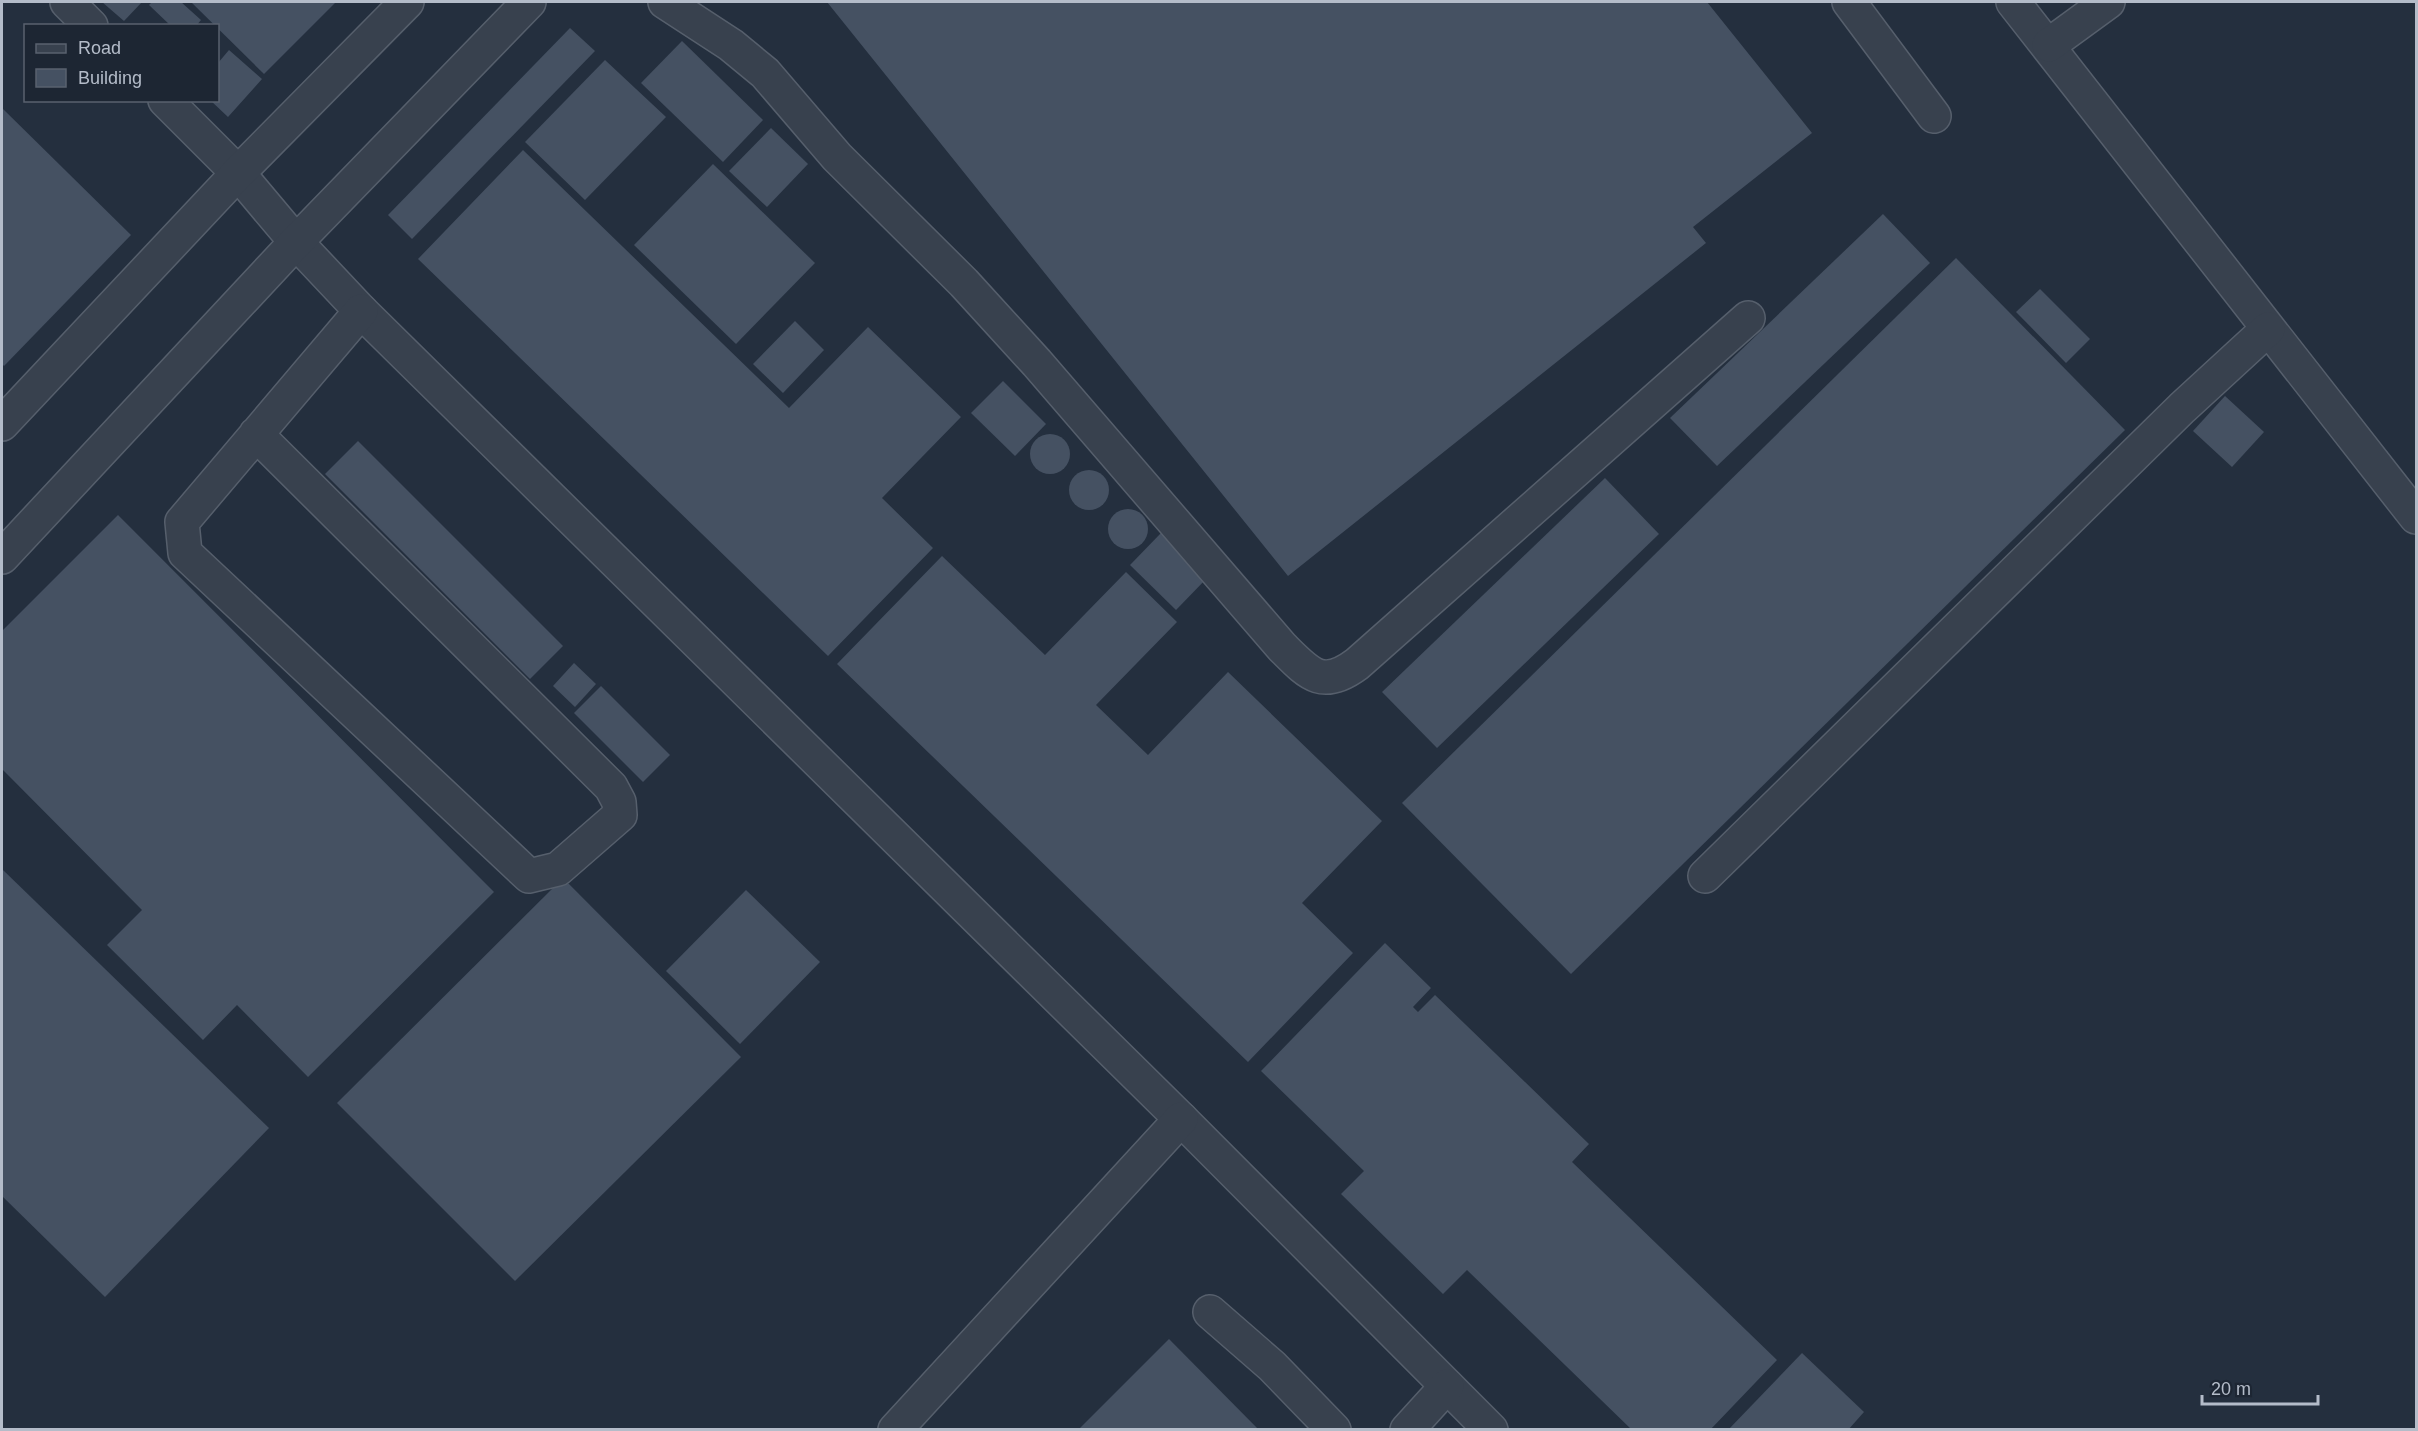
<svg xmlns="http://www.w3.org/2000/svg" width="2418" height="1431" font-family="Helvetica,sans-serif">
<rect width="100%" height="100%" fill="#242f3e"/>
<g fill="#455162">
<path d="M102,2H142L124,21Z"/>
<path d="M152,2H181L201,20L196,26H171L149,5Z"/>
<path d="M191,2H336L264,74Z"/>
<path d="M827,2H1707L1812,133L1693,227L1706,243L1288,576Z"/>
<path d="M570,28L595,51L412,239L388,215Z"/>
<path d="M682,41L763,120L723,162L641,83Z"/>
<path d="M229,50L262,79L228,117L210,100H218V63Z"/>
<path d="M605,60L666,117L585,200L525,142Z"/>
<path d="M2,108L131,235L4,366L2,364Z"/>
<path d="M771,128L808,164L767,207L729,171Z"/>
<path d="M523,150L789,408L868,327L961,417L882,498L933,548L828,656L418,259Z"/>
<path d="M713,164L815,263L736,344L634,245Z"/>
<path d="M1883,214L1930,263L1717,466L1670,418Z"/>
<path d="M1956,258L2125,430L1571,974L1402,803Z"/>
<path d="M2040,289L2090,339L2066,363L2016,312Z"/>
<path d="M795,321L824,350L783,393L753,364Z"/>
<path d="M1003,381L1046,424L1015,456L971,413Z"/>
<path d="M2225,396L2264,432L2232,467L2193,431Z"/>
<circle cx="1050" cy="454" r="20"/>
<path d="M358,441L563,646L530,679L325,474Z"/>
<circle cx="1089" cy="490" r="20"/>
<path d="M1605,478L1659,534L1437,748L1382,692Z"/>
<circle cx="1128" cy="529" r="20"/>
<path d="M118,515L494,892L308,1077L237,1005L203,1040L107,945L142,910L2,769V631Z"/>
<path d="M1162,532L1208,577L1176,610L1130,565Z"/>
<path d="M942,556L1045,655L1126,572L1177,622L1096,705L1148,755L1228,672L1382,821L1302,903L1353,953L1248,1062L837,664Z"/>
<path d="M574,663L596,684L575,707L553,686Z"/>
<path d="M601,686L670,755L643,782L574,713Z"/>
<path d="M2,869L269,1128L105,1297L2,1196Z"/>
<path d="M563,878L741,1057L515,1281L337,1103Z"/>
<path d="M746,890L820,962L740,1044L666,971Z"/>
<path d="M1385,943L1431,988L1413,1007L1418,1012L1435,995L1589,1144L1572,1162L1777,1360L1710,1430H1632L1467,1270L1443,1294L1341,1194L1364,1171L1261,1071Z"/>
<path d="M1169,1339L1259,1430H1078Z"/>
<path d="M1802,1353L1864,1412L1848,1430H1728Z"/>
</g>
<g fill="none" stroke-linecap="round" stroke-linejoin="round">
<g stroke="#565f6c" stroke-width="36">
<g id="minor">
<path d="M67,2L91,26"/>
<path d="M665,2L731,45L765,73L837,157L964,283L1037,363L1282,647C1309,674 1322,690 1357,664L1748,318"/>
<path d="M1849,2L1934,116"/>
<path d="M2013,2L2416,517"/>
<path d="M2049,45L2108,2"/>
<path d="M165,100L238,173L296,242L361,311L1181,1119L1491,1430"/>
<path d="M2,424L238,173L407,2"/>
<path d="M256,434L611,787L619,802L620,815L558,869L529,876L185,553L182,522L361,311"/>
<path d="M2,557L296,242L529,2"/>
<path d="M1705,876L2182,408L2268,329"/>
<path d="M1210,1312L1272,1366L1334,1430"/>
<path d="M895,1430L1181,1119"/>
<path d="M1407,1430L1447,1386"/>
</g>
</g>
<use href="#minor" stroke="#38414e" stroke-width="33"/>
</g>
<rect width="2418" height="1431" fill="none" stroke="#b4bcc9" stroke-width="6"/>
<rect x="24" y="24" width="195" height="78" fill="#1d2633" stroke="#59626f" stroke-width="1.5"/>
<rect x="36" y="44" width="30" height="9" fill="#38414e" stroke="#59626f" stroke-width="1.5"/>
<text x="78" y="54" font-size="18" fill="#b4bcc9">Road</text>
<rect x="36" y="69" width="30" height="18" fill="#455162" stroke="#59626f" stroke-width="1.5"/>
<text x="78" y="84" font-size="18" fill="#b4bcc9">Building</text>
<path d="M2202 1395v9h116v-9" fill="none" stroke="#b4bcc9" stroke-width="3"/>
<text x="2211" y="1395" font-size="18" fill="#b4bcc9" stroke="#1d2633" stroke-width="4.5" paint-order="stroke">20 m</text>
</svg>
